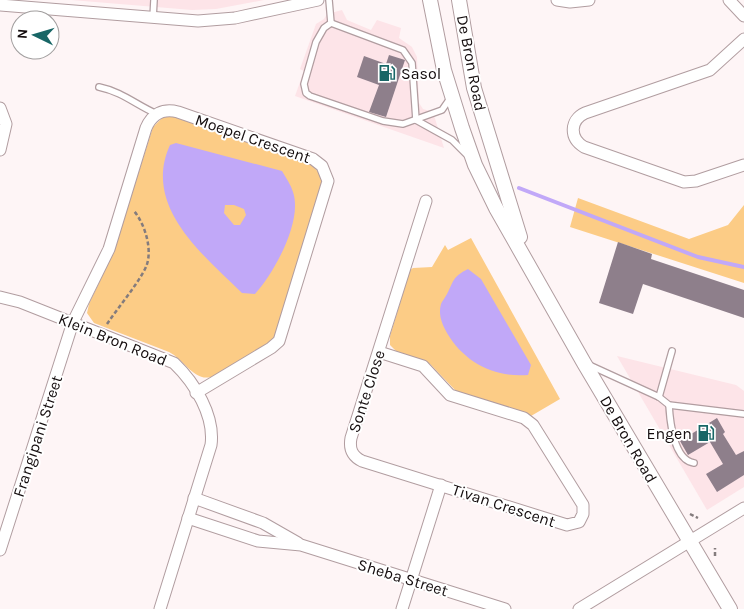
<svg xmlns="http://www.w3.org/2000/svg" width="744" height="609" font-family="Karla,sans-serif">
<rect width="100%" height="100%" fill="#fef5f6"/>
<g fill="#fde4e8">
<path d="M71,0H264L216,9L192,10Z"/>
<path d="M342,10L347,20L371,30L377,20L401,28L399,38L412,47L417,57L419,103L423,109L433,112L444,148L295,96L304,71L300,69L316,24L324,19L327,14Z"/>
<path d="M617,356L736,385L744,391V487L707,510Z"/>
</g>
<g fill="#fccc86">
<path d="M171,116L312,165L320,174L322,186L275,336L270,343L214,376C195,384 185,360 169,352L94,323L87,313L89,304L114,251L153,127L162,118Z"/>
<path d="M578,198L689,239L728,225L744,205V283L570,227Z"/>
<path d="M471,238L560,399L531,416L456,391L430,364L396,351L390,345V336L410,270L413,268L432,267L445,245L448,250Z"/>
</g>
<g fill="#c1a8f8" fill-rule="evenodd">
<path d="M176,143L282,171C286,178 291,185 293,192C303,221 274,273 255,294L242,293C203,255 142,206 170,145ZM225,205H234L244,209L246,215L240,225H234L224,213Z"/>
<path d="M468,269L481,279L531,365L528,375C494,378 464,362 447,333C442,324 438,315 441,304C442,301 445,298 447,294C454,281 452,277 468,269Z"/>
</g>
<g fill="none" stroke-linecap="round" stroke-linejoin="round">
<path stroke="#c1a8f8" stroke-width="4" d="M519,188L698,257L744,267"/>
</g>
<g fill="#8e7f8b">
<path d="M389,55L405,60L386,117L369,112L379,85L357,77L364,56L386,64Z"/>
<path d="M618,242L652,254L651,259L744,290V318L643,284L633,314L599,303Z"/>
<path d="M717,418L725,432L723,434L736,455L744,451V475L717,492L706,474L723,464L710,442L688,455L680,441Z"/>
</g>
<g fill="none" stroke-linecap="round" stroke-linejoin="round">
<g stroke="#b19da0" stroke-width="8">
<g id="service">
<path d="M329,0L331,23"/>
<path d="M153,18L154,0"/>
<path d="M331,23L324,28L316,42L304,84L306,93L310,96L383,121L403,124L442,110L451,97"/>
<path d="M331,23L403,50L412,63L416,120"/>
<path d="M99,87C123,92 136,105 157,114"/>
<path d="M416,120L452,140L466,154"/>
<path d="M589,365L659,397L669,405L744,414"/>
<path d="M659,397L672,351"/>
<path d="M669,405C670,422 674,460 694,463"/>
</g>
</g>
<g stroke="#b19da0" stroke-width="13">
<g id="minor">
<path d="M557,0L570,2L589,0"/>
<path d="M729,0L744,16"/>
<path d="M0,5L198,21L235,18L318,0"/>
<path d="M744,39L710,70L585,113C570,120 569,138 584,147L684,182L696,181L744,165"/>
<path d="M0,108L6,124L0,150"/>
<path d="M0,297L20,302L174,363C195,383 215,416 211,445L160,609"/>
<path d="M379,352L423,366L450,395L524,418L533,425L583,505V514L579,522L567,525L362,461C352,456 349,449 351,438L426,201"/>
<path d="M194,498L263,523L298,543"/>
<path d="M188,518L258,541L301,545L505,609"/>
<path d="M0,550L73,322L109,249L146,128C152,114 163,108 178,112L313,159L322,166L328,181L279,341L271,348L196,393"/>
<path d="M402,609L441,485"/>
<path d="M579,609L744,508"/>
</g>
</g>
<g stroke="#b19da0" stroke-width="16">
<g id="tertiary">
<path d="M430,0L444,70L462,128L475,165L496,208L584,363L730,609"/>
<path d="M459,0L474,88L520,237"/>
</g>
</g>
<g stroke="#847c7d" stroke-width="2.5" stroke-dasharray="4 2.5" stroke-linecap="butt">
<path d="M107,324C119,306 135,288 145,269C154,252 145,224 134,211"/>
<path d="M690,514L698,518"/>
<path d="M715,556V548"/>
</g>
<use href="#service" stroke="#fff" stroke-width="5.5"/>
<use href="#minor" stroke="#fff" stroke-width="11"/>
<use href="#tertiary" stroke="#fff" stroke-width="14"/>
</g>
<defs>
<g id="fuel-bare" transform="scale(1.35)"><path d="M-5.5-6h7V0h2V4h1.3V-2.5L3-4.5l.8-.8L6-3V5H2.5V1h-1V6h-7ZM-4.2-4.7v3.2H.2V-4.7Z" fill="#186666" stroke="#fff" stroke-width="2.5" paint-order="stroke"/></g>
</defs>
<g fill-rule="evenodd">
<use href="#fuel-bare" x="387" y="73"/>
<use href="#fuel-bare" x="706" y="433"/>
</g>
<g text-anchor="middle" stroke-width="4" stroke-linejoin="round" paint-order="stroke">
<g font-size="16" fill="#130c0d" stroke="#fff">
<text transform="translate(472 63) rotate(79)" y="6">De Bron Road</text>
<text transform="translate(253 138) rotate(19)" y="6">Moepel Crescent</text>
<text transform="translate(113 339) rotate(22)" y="6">Klein Bron Road</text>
<text transform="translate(366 391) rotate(-72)" y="6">Sonte Close</text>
<text transform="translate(37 436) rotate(-72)" y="6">Frangipani Street</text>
<text transform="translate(629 439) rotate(60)" y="6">De Bron Road</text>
<text transform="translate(504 505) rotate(18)" y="6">Tivan Crescent</text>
<text transform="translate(403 577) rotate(17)" y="6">Sheba Street</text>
</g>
<g font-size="16" fill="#130c0d" stroke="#fff" text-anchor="start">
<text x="401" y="79">Sasol</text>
<text x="692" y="439" text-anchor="end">Engen</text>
</g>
</g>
<g transform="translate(35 35) rotate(275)"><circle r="24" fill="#ffffff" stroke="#a19e9e"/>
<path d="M0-4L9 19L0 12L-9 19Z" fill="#186666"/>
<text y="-8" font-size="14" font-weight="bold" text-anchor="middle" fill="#130c0d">N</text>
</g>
</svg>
